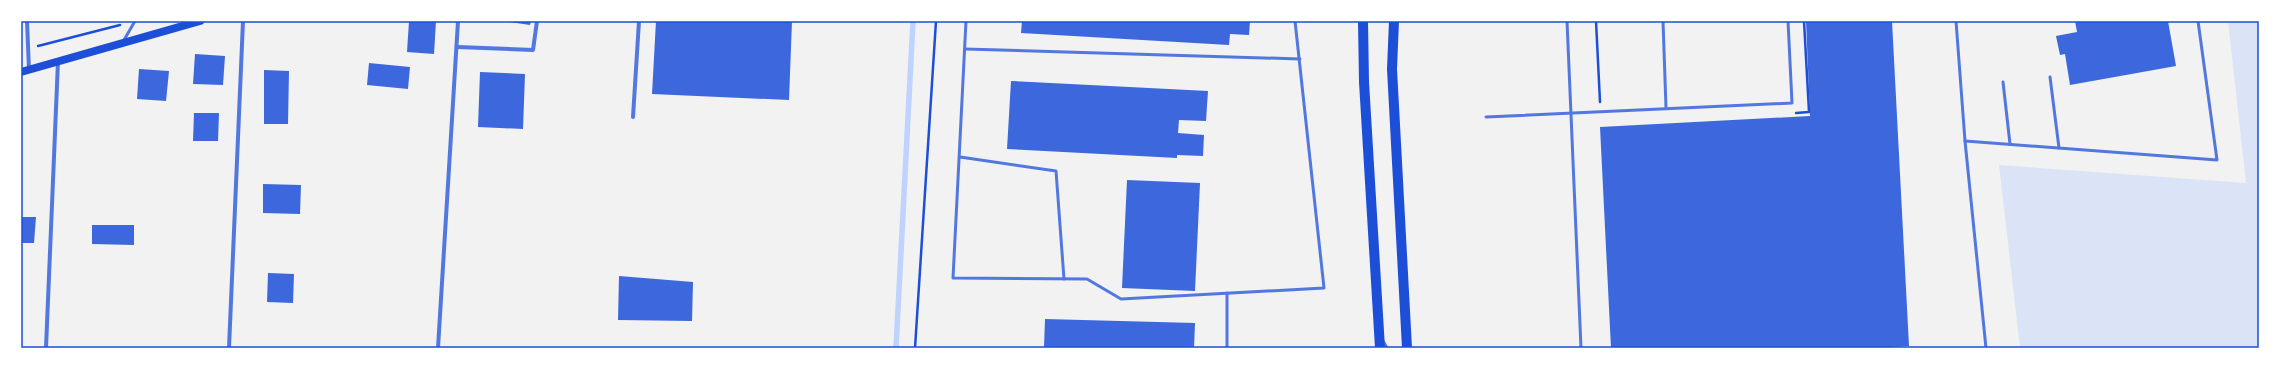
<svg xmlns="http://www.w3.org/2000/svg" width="2280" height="369" font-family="'Fira Sans',sans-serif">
<rect width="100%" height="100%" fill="#f2f2f2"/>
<path fill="#dbe4f7" d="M2228,21H2259V348H2020L1999,165L2246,183Z"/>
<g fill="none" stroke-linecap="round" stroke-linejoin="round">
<path stroke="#bfd3fe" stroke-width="5.5" d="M896,348L913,21"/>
</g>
<g fill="#3d67dc">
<path d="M409,21H436L434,54L407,52Z"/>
<path d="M502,21H531L530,25Z"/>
<path d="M656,21H792L789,100L652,94Z"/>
<path d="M1022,21H1250L1249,35L1230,34L1229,45L1021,33Z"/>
<path d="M1806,21H1892L1909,346L1870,348H1611L1600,127L1810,116Z"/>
<path d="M2075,21H2168L2176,66L2070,85L2065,54L2060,55L2056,36L2077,32Z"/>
<path d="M195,54L225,56L223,85L193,84Z"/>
<path d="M369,63L410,67L408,89L367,85Z"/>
<path d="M139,69L169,71L166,101L137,99Z"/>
<path d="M264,70L289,71L288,124H264Z"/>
<path d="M480,72L525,74L523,129L478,127Z"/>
<path d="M1011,81L1208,91L1206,121L1179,120L1178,133L1204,135L1203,156L1177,155V158L1007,149Z"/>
<path d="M194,113H219L218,141H193Z"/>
<path d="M1127,180L1200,183L1195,291L1122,288Z"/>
<path d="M263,184L301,185L300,214L263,213Z"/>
<path d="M21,217H36L34,243H21Z"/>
<path d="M92,225H134V245L92,244Z"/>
<path d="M268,273L294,274L293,303L267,302Z"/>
<path d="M619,276L693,282L692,321L618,320Z"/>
<path d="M1045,319L1195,323L1194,348H1044Z"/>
</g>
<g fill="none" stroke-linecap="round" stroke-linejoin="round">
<g stroke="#1d4ed8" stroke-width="2.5">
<path d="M1596,21L1600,102"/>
<path d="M38,46L120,25"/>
<path d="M1796,113L1809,112L1804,21"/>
<path d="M915,348L936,21"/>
</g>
<g stroke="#5277de" stroke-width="3">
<path d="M966,21L953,278L1087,279L1121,299L1324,288L1295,21"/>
<path d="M1567,21L1581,348"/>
<path d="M1663,21L1666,108"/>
<path d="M1956,21L1965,141L1986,348"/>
<path d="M124,40L135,21"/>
<path d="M965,49L1300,59"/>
<path d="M2050,77L2059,148"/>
<path d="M2003,82L2010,144"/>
<path d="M1486,117L1792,103L1788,21"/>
<path d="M1965,141L2217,160L2198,21"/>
<path d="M960,157L1056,171L1064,279"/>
<path d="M1227,293V348"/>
<path d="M1383,341L1387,348"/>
</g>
<g stroke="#5277de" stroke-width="4">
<path d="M27,21L29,70"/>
<path d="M457,47L533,50L537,21"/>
<path d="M633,117L639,21"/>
<path d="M46,348L58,61"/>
<path d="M229,348L243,21"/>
<path d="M438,348L458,21"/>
</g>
<path stroke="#1d4ed8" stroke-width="8" d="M21,72L200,21"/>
<g stroke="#1d4ed8" stroke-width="10">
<path d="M1363,21L1364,82L1380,348"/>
<path d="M1394,21L1392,69L1407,348"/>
</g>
</g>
<rect width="2280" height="369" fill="none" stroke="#ffffff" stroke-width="44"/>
<rect x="22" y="22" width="2236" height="325" fill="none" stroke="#1d4ed8" stroke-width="1.5"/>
</svg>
